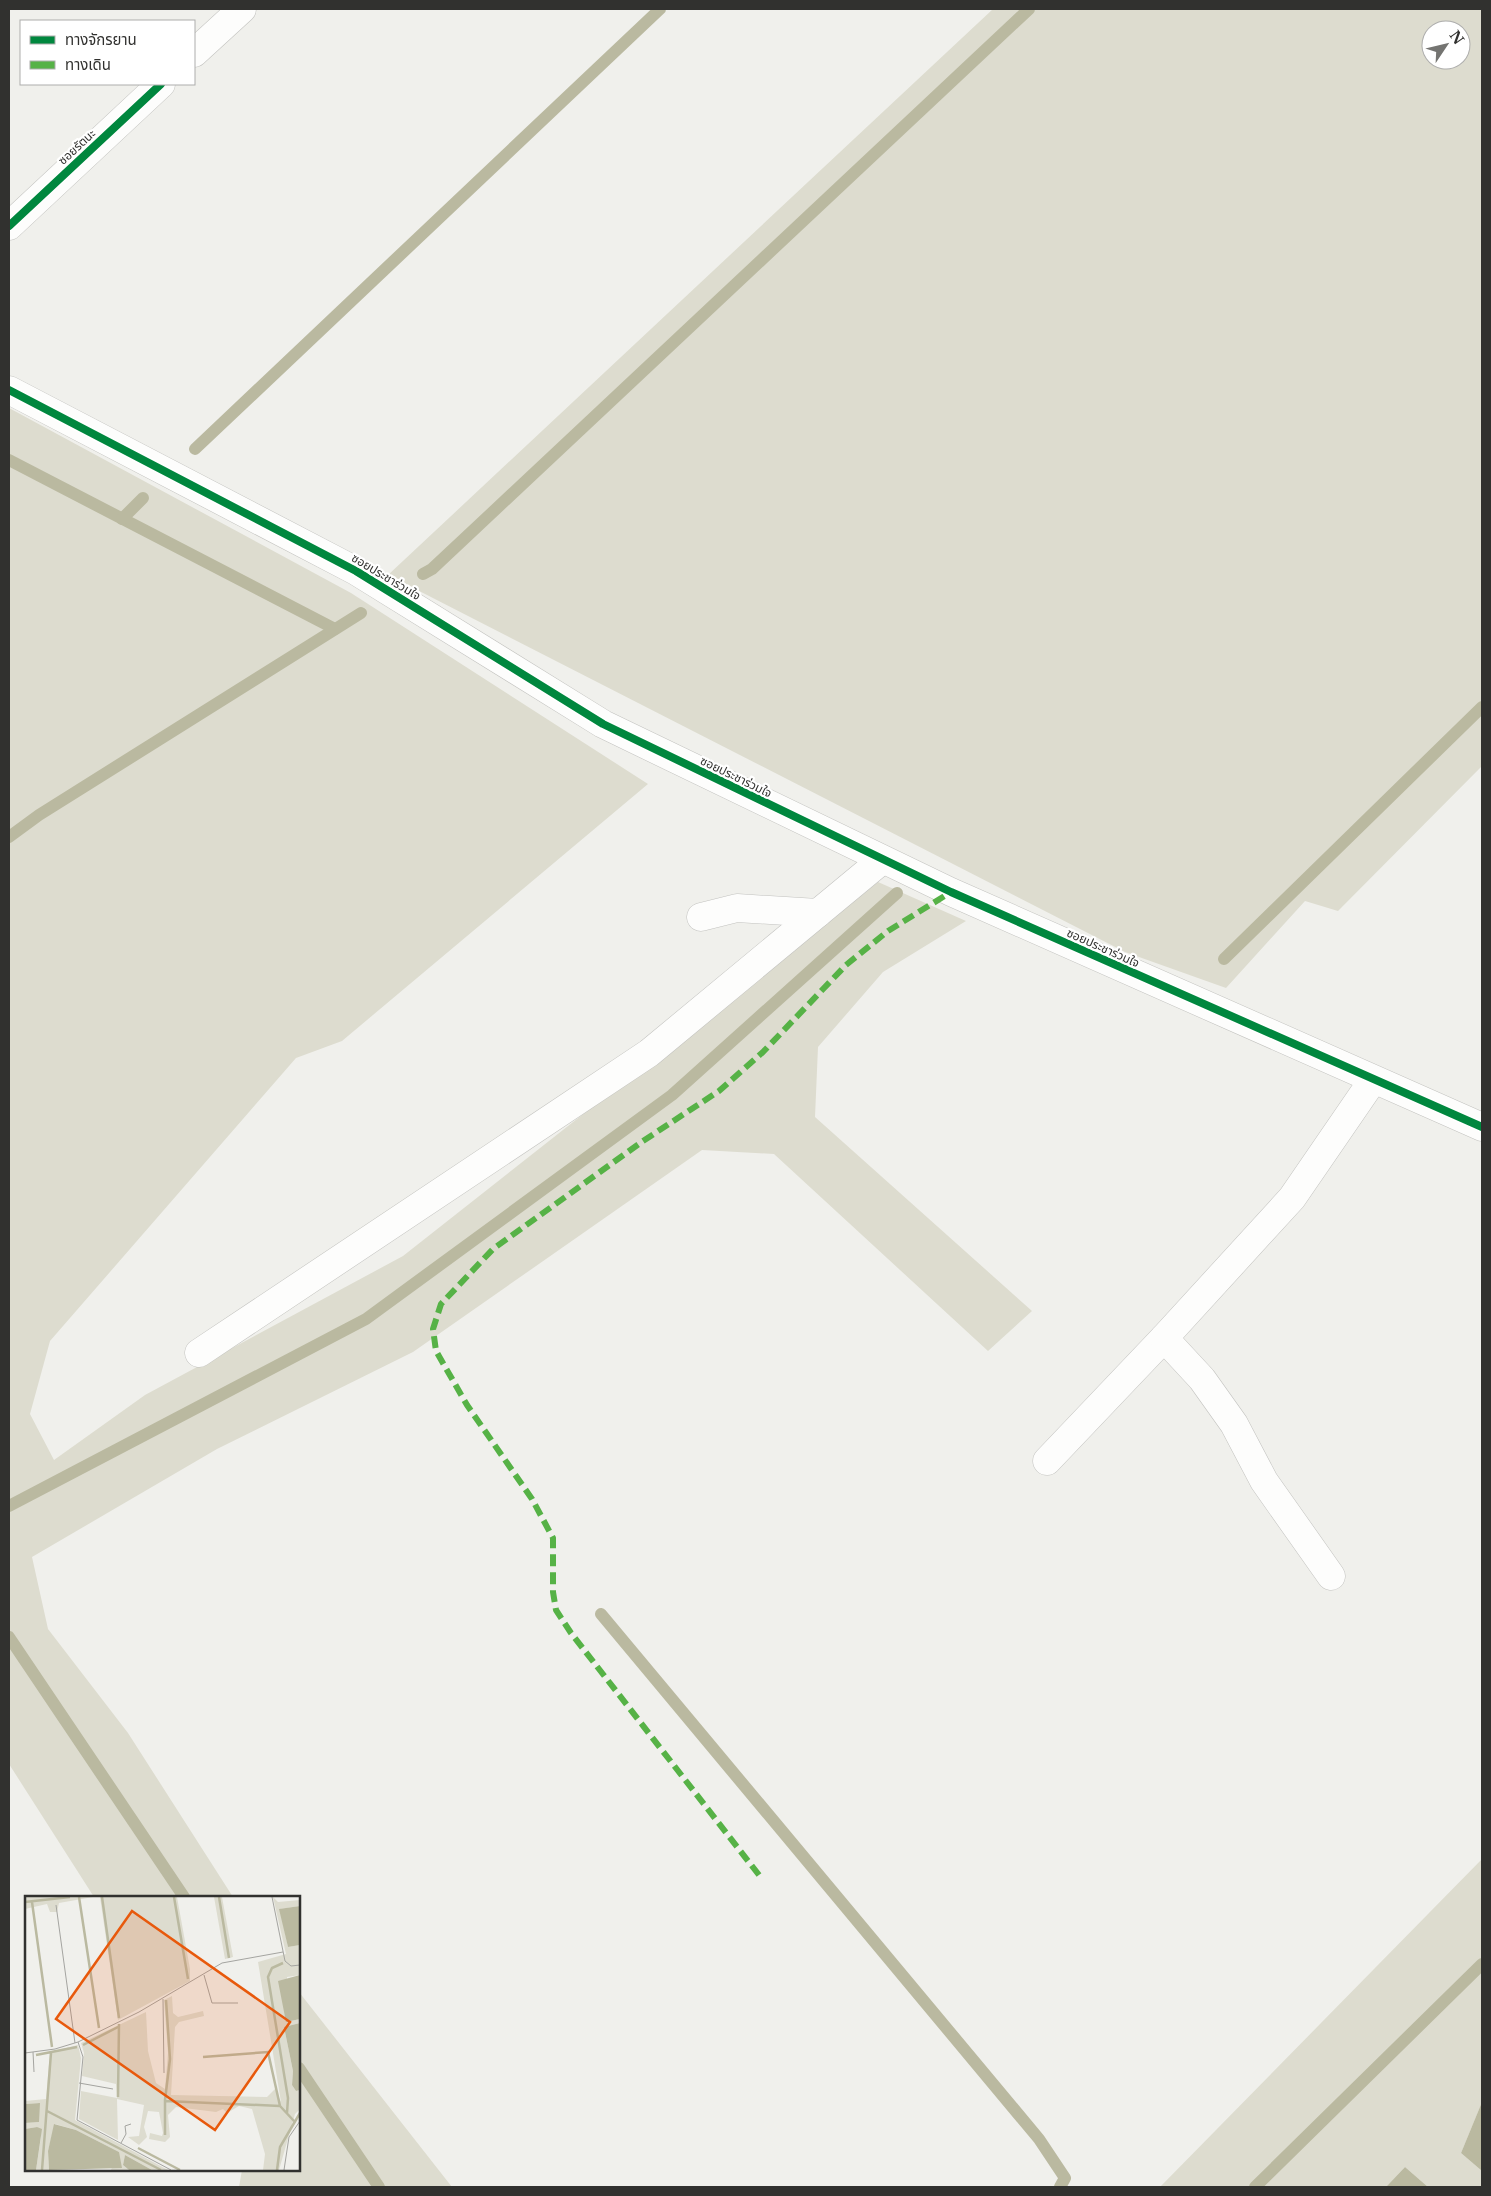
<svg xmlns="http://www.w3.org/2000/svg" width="1491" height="2196" font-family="'Libre Baskerville','Noto Sans Thai',serif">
<rect width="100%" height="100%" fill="#f0f0ec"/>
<g fill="#dddccf" fill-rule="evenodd">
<path d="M993,9H1482V766L1338,911L1305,901L1226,988L1125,952L388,575ZM1431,30H1461V60H1431Z"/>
<path d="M9,408L351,593L648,784L342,1041L296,1058L50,1341L30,1414L54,1460L145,1395L403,1256L878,882L966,921L883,972L818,1047L815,1117L1032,1311L988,1351L774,1154L702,1150L413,1352L217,1449L32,1557L48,1629L128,1733L233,1897H94L9,1764Z"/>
<path d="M1482,1859V2102L1461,2153L1482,2171V2187H1428L1405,2167L1386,2187H1160Z"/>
<path d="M299,1992L452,2187H239L242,2170H299Z"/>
</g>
<g fill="#bab9a0">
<path d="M1482,2102V2171L1461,2153Z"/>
<path d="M1405,2167L1428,2187H1386Z"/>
</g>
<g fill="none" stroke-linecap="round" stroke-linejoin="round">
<g stroke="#bab9a0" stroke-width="12">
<path d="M195,449L660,9"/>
<path d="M9,460L335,629"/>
<path d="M122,519L143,498"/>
<path d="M423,574L432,569L1029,9"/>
<path d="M9,837L39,815L361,613"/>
<path d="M1224,959L1482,707"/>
<path d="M9,1506L366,1319L672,1095L897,893"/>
<path d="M601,1614L1039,2139L1065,2178L1060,2187"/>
<path d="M9,1637L184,1897"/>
<path d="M299,2068L379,2187"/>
<path d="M1255,2187L1482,1964"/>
</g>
<g stroke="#c2c2bf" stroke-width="29">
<g id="minor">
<path d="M194,53L242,9"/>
<path d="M9,226L161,84"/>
<path d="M9,390L356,571L603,724L951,892L1482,1127"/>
<path d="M701,917L737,908L818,913"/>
<path d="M199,1353L649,1053L882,860"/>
<path d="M1047,1461L1164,1338"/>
<path d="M1331,1576L1264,1481L1234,1424L1202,1379L1164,1338L1292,1198L1373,1080"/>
</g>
</g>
<use href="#minor" stroke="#fdfdfc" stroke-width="28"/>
<path stroke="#56b246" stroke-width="6" stroke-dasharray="12 6" stroke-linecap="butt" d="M759,1875L571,1633L556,1610L553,1592V1538L532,1499L467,1405L436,1351L433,1329L441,1304L493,1249L643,1141L719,1091L763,1052L846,965L888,931L951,892"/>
<g stroke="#fff" stroke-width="11">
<g id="cycleway">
<path d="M9,226L161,84"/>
<path d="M9,390L356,571L603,724L951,892L1482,1127"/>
</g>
</g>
<use href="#cycleway" stroke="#00873e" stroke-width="8"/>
</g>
<g text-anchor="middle" stroke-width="4.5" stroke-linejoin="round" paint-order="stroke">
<g font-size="12" fill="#31312f" stroke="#fff">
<text transform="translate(77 147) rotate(-43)" y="4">ซอยรัตนะ</text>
<text transform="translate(386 577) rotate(31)" y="4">ซอยประชาร่วมใจ</text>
<text transform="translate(736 777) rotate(26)" y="4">ซอยประชาร่วมใจ</text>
<text transform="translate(1103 948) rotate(24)" y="4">ซอยประชาร่วมใจ</text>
</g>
</g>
<g transform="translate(25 1896)">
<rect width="275" height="275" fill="#f0f0ec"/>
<path d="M0,1H68L34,7L32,16H25L22,8L0,13ZM75,1H152L165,73V85L93,124ZM189,1H197L208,61L200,63ZM248,1L253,6L275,4V10L255,13L263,51L275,49V79L262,81L261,126L275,123V127L259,131L268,175L267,189L271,195L275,194V213L270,218L254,274H238L240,258L227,213L214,210L202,217L198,213L191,216L151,211L143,219L145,241L140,246L124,243L125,237L137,240L138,237L134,216L123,215L119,231L122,241L114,249L103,241L114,240L119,209L92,203L93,244L54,223L56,195L92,202L91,188L57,180L59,157L56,147L121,116L123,155L131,187L140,193L143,157L139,104L147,100L148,117L153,121L178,115L179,120L154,126L150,131L146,199L242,201L250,193L256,206L233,66L261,58ZM53,149L56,162L50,224L143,274H127L100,259L98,269L104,274H86L94,256L51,234L30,228L23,255L24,274H11L16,241L12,231L0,233V227L14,226L13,207L0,208V205L21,203L25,156Z" fill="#dddccf"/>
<path d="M275,10V49L263,51L254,13ZM275,79V123L261,126L253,85ZM275,127V194L271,195L267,189L268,175L259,131ZM15,207L14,226L0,227V208ZM29,228L51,234L94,256L97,272L24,274L23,255ZM12,231L17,233L11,274H0V233ZM100,259L127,274H104L98,269Z" fill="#bab9a0"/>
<path fill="none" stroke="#bab9a0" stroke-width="2.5" d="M54,1L74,132M77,1L94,122M149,1L163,83M194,1L204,62M0,6L45,1M7,6L27,151M258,67L247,72L243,81L263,202L262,217M58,149L93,131M11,159L52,151M178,161L243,156L255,210L269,225M93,201L94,128M140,204L145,163L141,104M22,215L136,274M140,239V205L255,210M113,252L155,274M17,274L26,157M252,274L255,251L275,217"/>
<path fill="none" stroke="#a4a4a0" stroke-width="1" d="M247,1L260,65L266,70L275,69M31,9L50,147M179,79L187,107H213M138,103L139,177M53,146L114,116L197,67L258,56M8,156L9,176M0,157L30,153L53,146L58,161L52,224L146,274M54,187L88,193M96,247L101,238L100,230L106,228M259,274L264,241L275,225"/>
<path fill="#e8590c" fill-opacity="0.15" stroke="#e8590c" stroke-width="2.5" d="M107,15L265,126L190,234L31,123Z"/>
<rect width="275" height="275" fill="none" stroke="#31312f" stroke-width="2.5"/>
</g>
<rect width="1491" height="2196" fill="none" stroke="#31312f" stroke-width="20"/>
<rect x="20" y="20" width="175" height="65" fill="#ffffff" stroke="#adadac"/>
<rect x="30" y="36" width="25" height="8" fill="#00873e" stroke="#adadac"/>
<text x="65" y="45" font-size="15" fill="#31312f">ทางจักรยาน</text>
<rect x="30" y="61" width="25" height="8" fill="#56b246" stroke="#adadac"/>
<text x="65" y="70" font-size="15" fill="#31312f">ทางเดิน</text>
<g transform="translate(1446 45) rotate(55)"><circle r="24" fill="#ffffff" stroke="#adadac"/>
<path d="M0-4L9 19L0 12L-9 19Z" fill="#747471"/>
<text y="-8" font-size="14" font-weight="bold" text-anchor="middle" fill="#31312f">N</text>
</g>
</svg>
